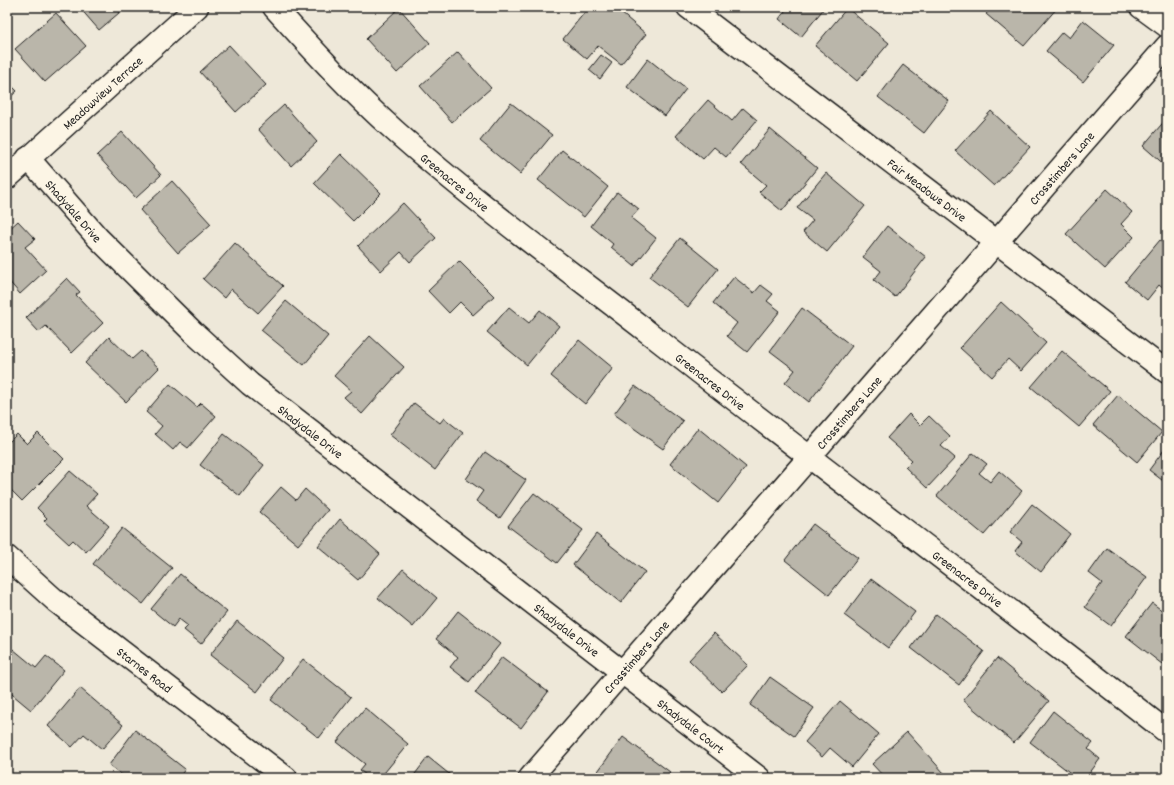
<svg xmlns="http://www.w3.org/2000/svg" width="1174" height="785" font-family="Dekko,sans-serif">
<rect width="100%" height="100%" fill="#eee8d9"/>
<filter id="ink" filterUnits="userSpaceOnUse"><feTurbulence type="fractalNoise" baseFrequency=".025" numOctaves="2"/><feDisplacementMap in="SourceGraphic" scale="8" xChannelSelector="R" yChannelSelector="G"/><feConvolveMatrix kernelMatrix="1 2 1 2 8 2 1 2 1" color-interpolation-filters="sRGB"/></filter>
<g filter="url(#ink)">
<g fill="#bab6aa" stroke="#1c1c1c">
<path d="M79,7H126L99,30Z"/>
<path d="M589,7H614L646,34L621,64L598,46L587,59L563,39Z"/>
<path d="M788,7H825L801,37L779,19Z"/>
<path d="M992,7H1058L1024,46L986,14Z"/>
<path d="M399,8L430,43L397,73L366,39Z"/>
<path d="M847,8L889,43L857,81L815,46Z"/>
<path d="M56,13L86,46L45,82L15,49Z"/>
<path d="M1083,20L1114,45L1083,82L1046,51L1062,32L1069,38Z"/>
<path d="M229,45L266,85L236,112L200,72Z"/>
<path d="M458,52L491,88L452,122L420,86Z"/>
<path d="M601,55L612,63L600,79L589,70Z"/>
<path d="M648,59L686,89L665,116L627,87Z"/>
<path d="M903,65L949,101L924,133L878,97Z"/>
<path d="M7,81L17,91L7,100Z"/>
<path d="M708,100L732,121L743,108L757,120L726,157L714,147L703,159L676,136Z"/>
<path d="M511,103L552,135L520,174L480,141Z"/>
<path d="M284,105L317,142L291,166L258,129Z"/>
<path d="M991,111L1030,147L994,186L955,151Z"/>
<path d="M1167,118V167L1143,146Z"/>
<path d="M770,129L817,168L782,211L759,192L766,185L741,164Z"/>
<path d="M122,132L161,175L136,198L97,155Z"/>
<path d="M562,150L608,187L584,217L538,180Z"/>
<path d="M341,154L381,193L353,221L314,183Z"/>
<path d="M826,173L865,206L827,252L803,232L813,220L797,208Z"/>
<path d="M172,181L211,224L178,253L140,210Z"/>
<path d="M1107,189L1132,212L1121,224L1134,237L1105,269L1066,234Z"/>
<path d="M617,192L639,209L631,218L656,238L634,266L611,247L613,244L591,226Z"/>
<path d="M403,203L436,238L410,262L401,252L381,271L358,246Z"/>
<path d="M18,221L35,239L25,247L46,270L20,294L7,279V231Z"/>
<path d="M887,226L926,257L895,297L874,280L881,271L863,257Z"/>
<path d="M680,238L718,269L688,307L649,277Z"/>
<path d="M1160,240L1167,246V292L1159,285L1147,300L1125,282Z"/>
<path d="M235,243L283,286L258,313L231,289L224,298L203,279Z"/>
<path d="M459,261L494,296L473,315L460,302L449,313L428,291Z"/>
<path d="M734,277L754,293L761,285L773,294L767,301L780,311L747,352L727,336L737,323L713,303Z"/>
<path d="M67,278L80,292L76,295L103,323L72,353L46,326L39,332L26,318Z"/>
<path d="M286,301L328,336L304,365L261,330Z"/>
<path d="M1001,302L1046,343L1021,371L1008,359L992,377L960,348Z"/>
<path d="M509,307L529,323L540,310L559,326L527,365L487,332Z"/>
<path d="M802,308L852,346L809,402L785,383L795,370L770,351Z"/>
<path d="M370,336L404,367L362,414L344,397L351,391L334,376Z"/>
<path d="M109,337L132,359L141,351L159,368L126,402L85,363Z"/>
<path d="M579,340L613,368L585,404L551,376Z"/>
<path d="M1062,351L1110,391L1079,427L1031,387Z"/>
<path d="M170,384L197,407L201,403L216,416L188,448L180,442L173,450L155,434L162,426L146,412Z"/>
<path d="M635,386L683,421L663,449L614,414Z"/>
<path d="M1118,395L1162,432L1137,462L1093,425Z"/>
<path d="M414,403L440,423L444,418L463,433L435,470L390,435Z"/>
<path d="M909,414L920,425L929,416L950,436L941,446L955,458L927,488L905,467L912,460L887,438Z"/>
<path d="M698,428L746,467L718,503L670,464Z"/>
<path d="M38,433L64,459L22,501L7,486V444L17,434L27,444Z"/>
<path d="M224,434L264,465L240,496L200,465Z"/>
<path d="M1167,446V484L1149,470Z"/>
<path d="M485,452L526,480L500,518L476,501L483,491L466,479Z"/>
<path d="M973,453L987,464L979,473L990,482L999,471L1022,491L984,535L937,496Z"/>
<path d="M70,471L97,494L86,506L109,526L86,552L73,540L69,544L44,521L47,518L37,508Z"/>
<path d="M281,487L296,500L305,489L328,510L298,545L259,512Z"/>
<path d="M534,493L583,530L557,563L508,526Z"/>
<path d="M1032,504L1070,534L1041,572L1015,551L1022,542L1010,532Z"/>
<path d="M340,519L380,554L358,580L318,546Z"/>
<path d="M813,524L858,558L829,595L785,560Z"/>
<path d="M122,528L172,568L143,604L93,564Z"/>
<path d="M596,534L645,572L621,603L573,565Z"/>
<path d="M1107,548L1147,577L1111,626L1085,607L1102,583L1089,573Z"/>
<path d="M403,569L437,598L413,627L378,598Z"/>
<path d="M180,574L227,612L201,644L184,630L188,626L179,619L173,627L151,609Z"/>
<path d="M871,579L915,612L888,648L844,615Z"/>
<path d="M1152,603L1167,614V668L1126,636Z"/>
<path d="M458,611L500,644L469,682L450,667L458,657L436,639Z"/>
<path d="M936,614L984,651L959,685L911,648Z"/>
<path d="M237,621L283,658L257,692L210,655Z"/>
<path d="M714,633L748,665L722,692L689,660Z"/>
<path d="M13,649L36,668L46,656L64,670L31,710L7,690V655Z"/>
<path d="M502,657L548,692L521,728L475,693Z"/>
<path d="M997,658L1049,701L1014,743L963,700Z"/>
<path d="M303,659L351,697L319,738L271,700Z"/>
<path d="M770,677L814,708L794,736L750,705Z"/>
<path d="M80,688L123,725L102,749L84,734L72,747L48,726Z"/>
<path d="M840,701L879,734L852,767L830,748L822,757L805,742Z"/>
<path d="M365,708L408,744L380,778H369L360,770L365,764L337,742Z"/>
<path d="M1053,711L1093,743L1088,749L1100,759L1086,778H1077L1030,742Z"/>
<path d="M135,730L185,769L179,778H126L109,765Z"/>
<path d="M907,732L944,773L938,778H885L872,764Z"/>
<path d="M623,737L670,772L665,778H593Z"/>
<path d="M428,757L454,778H412Z"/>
<path d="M1131,771L1139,778H1125Z"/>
</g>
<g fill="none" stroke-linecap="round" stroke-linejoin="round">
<g stroke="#1c1c1c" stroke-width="25">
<g id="minor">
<path id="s1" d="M274,7C313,50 352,93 395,131C476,203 564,267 649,333C820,467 995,597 1167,732"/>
<path id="s2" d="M688,7L1167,372"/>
<path d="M1141,7L1167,26"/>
<path id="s3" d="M28,158L98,238L193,332L250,384L759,778"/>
<path id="s4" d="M7,178L197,7"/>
<path id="s5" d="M530,778L1167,46"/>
</g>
</g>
<g stroke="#1c1c1c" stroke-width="25">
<g id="major">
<path id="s6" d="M7,557L56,601L286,778"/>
</g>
</g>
<use href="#minor" stroke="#fcf5e5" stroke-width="22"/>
<use href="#major" stroke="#fcf5e5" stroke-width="22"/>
</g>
</g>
<g text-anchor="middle" stroke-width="4" stroke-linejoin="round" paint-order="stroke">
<g font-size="13" fill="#1c1c1c" stroke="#fcf5e5">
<text dy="5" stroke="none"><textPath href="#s4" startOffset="128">Meadowview Terrace</textPath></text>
<text dy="5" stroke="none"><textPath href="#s5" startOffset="809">Crosstimbers Lane</textPath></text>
<text dy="5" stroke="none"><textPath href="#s1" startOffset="252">Greenacres Drive</textPath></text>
<text dy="5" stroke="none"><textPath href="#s2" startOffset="301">Fair Meadows Drive</textPath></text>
<text dy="5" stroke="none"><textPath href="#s3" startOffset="70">Shadydale Drive</textPath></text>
<text dy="5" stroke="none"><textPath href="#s1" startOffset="576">Greenacres Drive</textPath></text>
<text dy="5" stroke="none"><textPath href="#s5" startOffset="485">Crosstimbers Lane</textPath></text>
<text dy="5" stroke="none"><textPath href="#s3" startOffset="394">Shadydale Drive</textPath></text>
<text dy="5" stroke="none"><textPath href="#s1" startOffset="900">Greenacres Drive</textPath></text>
<text dy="5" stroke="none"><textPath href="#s3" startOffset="718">Shadydale Drive</textPath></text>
<text dy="5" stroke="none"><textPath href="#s5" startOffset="161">Crosstimbers Lane</textPath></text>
<text dy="5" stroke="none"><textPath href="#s6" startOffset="178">Starnes Road</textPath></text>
<text dy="5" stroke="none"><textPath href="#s3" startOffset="875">Shadydale Court</textPath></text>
</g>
</g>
<rect width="1174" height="785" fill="none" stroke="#fcf5e5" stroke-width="24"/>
<rect x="12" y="12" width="1150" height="761" fill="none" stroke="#1c1c1c" stroke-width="1.5" filter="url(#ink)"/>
</svg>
